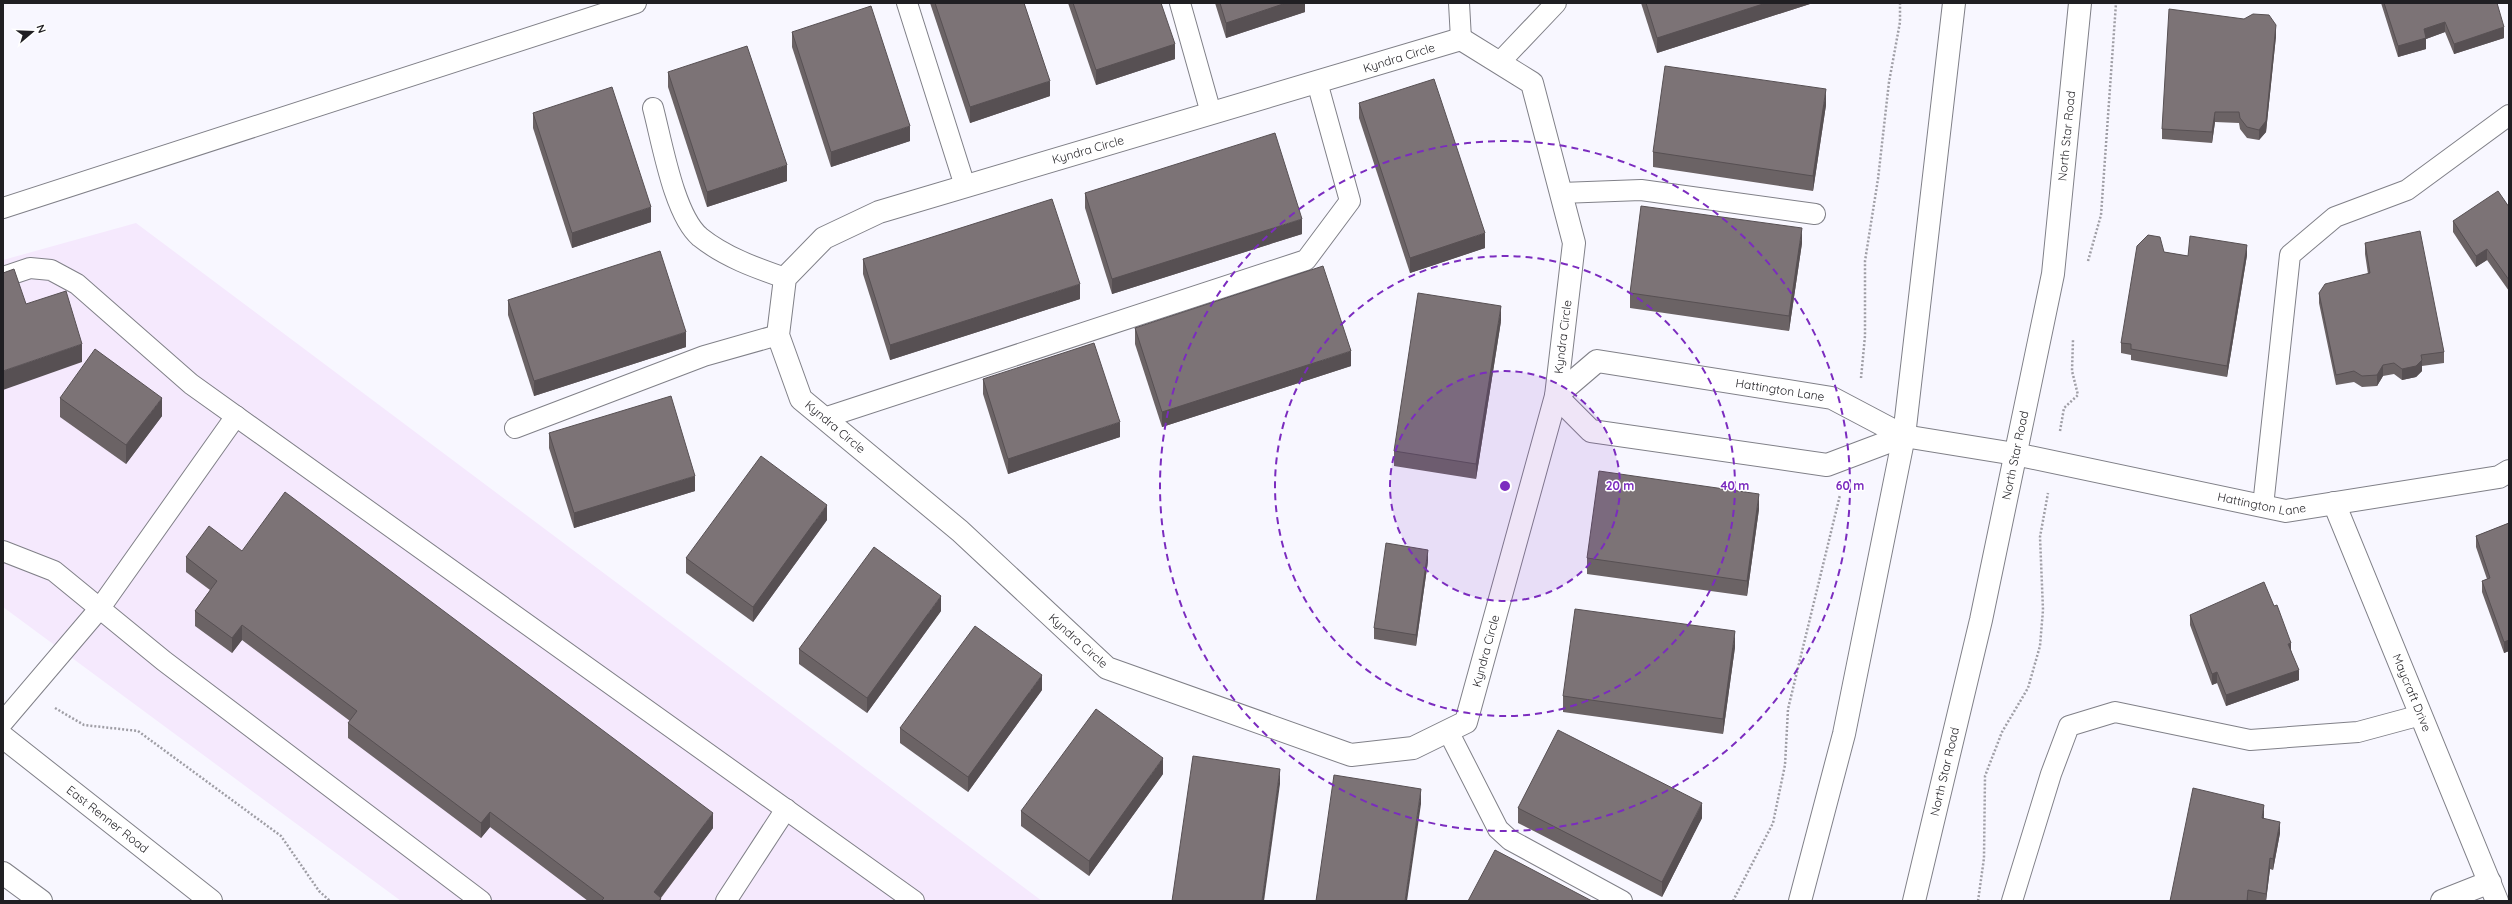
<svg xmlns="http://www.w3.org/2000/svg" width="2512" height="904" font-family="Quicksand,sans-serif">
<rect width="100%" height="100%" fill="#f8f7ff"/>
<path fill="#f5e9fd" d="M136,223L1042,901H401L3,607V260Z"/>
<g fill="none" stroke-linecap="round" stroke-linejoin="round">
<g stroke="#808088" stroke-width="22">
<g id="lane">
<path d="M907,3L965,186"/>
<path d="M1180,3L1211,113"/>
<path d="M1459,3L1461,39"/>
<path d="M1499,63L1556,3"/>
<path d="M653,108C662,142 674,215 700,237C725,257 756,268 785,278"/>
<path d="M1561,193L1641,190L1815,214"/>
<path d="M3,208L636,3"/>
<path d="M3,277L30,268L51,270L77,284L191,384L914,901"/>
<path d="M824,418L1306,260L1350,201L1317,82"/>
<path d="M515,428L704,356L778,335"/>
<path d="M2263,506L2290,255L2335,217L2407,190L2509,115"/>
<path d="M3,551L54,571L164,661L481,901"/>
<path d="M3,722L100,608L236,416"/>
<path d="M1448,731L1498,829L1510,840L1622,901"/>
<path d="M726,901L786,809"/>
<path d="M2012,901L2051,774L2069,726L2115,712L2250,740L2358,732L2421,715"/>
</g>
</g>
<g stroke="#808088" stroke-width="24">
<g id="street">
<path d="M1461,39L1532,83L1574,243L1556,396L1466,722L1413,748L1351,755L1107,668L960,531L801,399L778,335L785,278L824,238L879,212Z"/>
<path d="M1597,361L1832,398L1904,436L1827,465L1591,431L1556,396Z"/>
<path id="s1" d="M2015,454L2286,511L2499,477L2509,471"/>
<path id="s2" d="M2334,503L2497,901"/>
<path d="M2442,901L2490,882"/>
</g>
</g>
<g stroke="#808088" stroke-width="24">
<g id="secondary">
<path d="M1904,436L2015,454"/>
<path id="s3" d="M3,737L211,901"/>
<path d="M3,873L41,901"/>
<path d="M1800,901L1844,734L1904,436L1954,3"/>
<path id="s4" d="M1914,901L1981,620L2053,274L2080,3"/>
</g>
</g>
<g stroke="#9f9ea5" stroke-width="2.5" stroke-dasharray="2 2" stroke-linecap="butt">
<path d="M2088,261L2101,215L2116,3"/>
<path d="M1861,378L1865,336V261L1878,179L1889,82L1900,22V3"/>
<path d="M2060,431L2064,408L2078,395L2072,371L2073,340"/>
<path d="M55,708L84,725L138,731L281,836L319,891L330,901"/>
<path d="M1733,901L1773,823L1785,765L1788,709L1840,495"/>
<path d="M1978,901L1984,858L1985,776L2002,732L2028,688L2040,646L2043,610L2040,537L2048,493"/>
</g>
<use href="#lane" stroke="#fff" stroke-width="20"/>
<use href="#street" stroke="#fff" stroke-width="22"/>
<use href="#secondary" stroke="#fff" stroke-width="22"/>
</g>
<g fill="#6b6365">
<path d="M930,3H1024L1050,96L970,123Z"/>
<path d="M1068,3H1161L1175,59L1096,85Z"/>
<path d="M1215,3H1305V12L1226,38Z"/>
<path d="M1641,3H1813L1657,53Z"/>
<path d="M2381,3H2497L2504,38L2454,54L2445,32L2426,39V49L2398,57Z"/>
<path d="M792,32L910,141L831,167L792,47Z"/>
<path d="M2276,36L2266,132L2259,140L2247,138L2240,129L2239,123L2215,122L2212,143L2162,139V129Z"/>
<path d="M668,72L787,181L707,207L668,87Z"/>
<path d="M1359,103L1485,248L1410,273L1359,118Z"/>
<path d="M1826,105L1813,191L1653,167V152Z"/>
<path d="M533,113L651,222L572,248L533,128Z"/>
<path d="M1085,193L1302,234L1112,294L1085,208Z"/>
<path d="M2509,207V291L2487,260L2476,267L2453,232V221Z"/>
<path d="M1802,243L1789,331L1630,308V293Z"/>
<path d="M2365,243L2444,352V363L2422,366V371L2416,377L2402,380L2394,374L2383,376L2377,386L2362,387L2354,382L2336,385L2319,303V293L2368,274L2365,254Z"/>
<path d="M2164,252L2188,256L2247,255L2227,377L2131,360V355L2121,353V343Z"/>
<path d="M863,259L1080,299L890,360L863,274Z"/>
<path d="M508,300L686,347L534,396L508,315Z"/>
<path d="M1501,321L1476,479L1394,466V451Z"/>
<path d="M1135,328L1351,366L1162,427L1135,344Z"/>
<path d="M983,379L1120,437L1008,474L983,394Z"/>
<path d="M60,398L162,416L126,464L60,417Z"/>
<path d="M549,433L695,491L574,528L549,448Z"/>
<path d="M1759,509L1747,596L1587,574V558Z"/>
<path d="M827,520L753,622L686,573V558Z"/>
<path d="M2509,523V651L2504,653L2482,592V581L2487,579L2476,547V536Z"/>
<path d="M242,551L713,828L661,898V901H588L490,827L481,838L348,738V723L350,721L242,640L232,653L195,626V611L210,590L186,572V557Z"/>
<path d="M1428,561L1416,646L1374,639V628Z"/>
<path d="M941,611L867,713L799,664V649Z"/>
<path d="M2190,615L2291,650L2299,680L2226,706L2217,683L2212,685L2190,625Z"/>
<path d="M1735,647L1723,734L1563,712V696Z"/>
<path d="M1042,690L968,792L900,743V728Z"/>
<path d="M1163,774L1089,876L1021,826V811Z"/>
<path d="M1518,808L1702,818L1662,897L1518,823Z"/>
<path d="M2264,816V819L2280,833L2273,870L2270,869L2266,901H2170Z"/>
</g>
<g fill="#575053">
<path d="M1286,3H1305V12L1226,38V23Z"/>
<path d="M1766,3H1813L1657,53V38Z"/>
<path d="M2445,22V32L2426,39V49L2398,57V46L2424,29Z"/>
<path d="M2276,25V36L2266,132L2259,140V130Z"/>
<path d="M2504,27V38L2454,54V44Z"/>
<path d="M1175,44V59L1096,85V70Z"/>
<path d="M1050,81V96L970,123V107Z"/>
<path d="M1826,89V105L1813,191V176Z"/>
<path d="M2215,112V122L2212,143V132Z"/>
<path d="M910,126V141L831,167V152Z"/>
<path d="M787,165V181L707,207V192Z"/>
<path d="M651,207V222L572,248V233Z"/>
<path d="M1302,219V234L1112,294V279Z"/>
<path d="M1802,228V243L1789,331V316Z"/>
<path d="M1485,233V248L1410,273V258Z"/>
<path d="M2247,245V255L2227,377V366Z"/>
<path d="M2487,249V260L2476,267V256Z"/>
<path d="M1080,284V299L890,360V345Z"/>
<path d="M1501,306V321L1476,479V464Z"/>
<path d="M686,332V347L534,396V381Z"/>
<path d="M82,344V362L3,390V371Z"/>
<path d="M1351,351V366L1162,427V412Z"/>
<path d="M2422,360V371L2416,377L2402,380V369Z"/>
<path d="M2383,365V376L2377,386V375Z"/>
<path d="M162,398V416L126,464V445Z"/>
<path d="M1120,422V437L1008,474V459Z"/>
<path d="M695,476V491L574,528V513Z"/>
<path d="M1759,494V509L1747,596V581Z"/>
<path d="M827,505V520L753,622V607Z"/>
<path d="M1428,550V561L1416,646V635Z"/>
<path d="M941,596V611L867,713V698Z"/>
<path d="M242,625V640L232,653V638Z"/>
<path d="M1735,631V647L1723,734V719Z"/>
<path d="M2509,640V651L2504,653V642Z"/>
<path d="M2291,643V654L2288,644Z"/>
<path d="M2299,670V680L2226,706V695Z"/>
<path d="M2217,672V683L2212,685V674Z"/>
<path d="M1042,675V690L968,792V777Z"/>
<path d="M1163,758V774L1089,876V861Z"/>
<path d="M1280,769V784L1264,901H1262Z"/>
<path d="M1421,789V804L1407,901H1405Z"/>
<path d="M1702,803V818L1662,897V882Z"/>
<path d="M2264,805V816L2262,829V818Z"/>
<path d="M490,812V827L481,838V823Z"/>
<path d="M713,813V828L658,901L654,892Z"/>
<path d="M2280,822V833L2273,870V859Z"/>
<path d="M2270,858V869L2266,901V894Z"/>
<path d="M2248,890V901H2247Z"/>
</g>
<g fill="#7c7376" stroke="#575053">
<path d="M935,3H1024L1050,81L970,107Z"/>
<path d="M1073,3H1161L1175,44L1096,70Z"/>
<path d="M1220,3H1286L1226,23Z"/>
<path d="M1646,3H1766L1657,38Z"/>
<path d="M2384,3H2497L2504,27L2454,44L2445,22L2424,29L2426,38L2398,46Z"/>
<path d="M871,6L910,126L831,152L792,32Z"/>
<path d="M2169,9L2244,19L2253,14L2269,15L2276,25L2266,121L2259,130L2247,127L2240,118L2239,112H2215L2212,132L2162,129Z"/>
<path d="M747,46L787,165L707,192L668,72Z"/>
<path d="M1665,66L1826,89L1813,176L1653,152Z"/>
<path d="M1434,79L1485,233L1410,258L1359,103Z"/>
<path d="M612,87L651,207L572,233L533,113Z"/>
<path d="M1275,133L1302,219L1112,279L1085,193Z"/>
<path d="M2498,191L2509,207V280L2487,249L2476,256L2453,221Z"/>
<path d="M1052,199L1080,284L890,345L863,259Z"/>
<path d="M1641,206L1802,228L1789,316L1630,293Z"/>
<path d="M2420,231L2444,352L2421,355L2422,360L2416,366L2402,369L2394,363L2383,365L2377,375L2362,376L2354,371L2336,375L2319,293L2325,284L2370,273L2365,243Z"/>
<path d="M2148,235L2160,237L2164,252L2188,256L2190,236L2247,245L2227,366L2131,349V344L2121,343L2137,246Z"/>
<path d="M660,251L686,332L534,381L508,300Z"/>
<path d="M1323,266L1351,351L1162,412L1135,328Z"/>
<path d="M14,269L26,304L66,291L82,344L3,371V273Z"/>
<path d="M1418,293L1501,306L1476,464L1394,451Z"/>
<path d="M1094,343L1120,422L1008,459L983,379Z"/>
<path d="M95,349L162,398L126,445L60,398Z"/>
<path d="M671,396L695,476L574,513L549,433Z"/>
<path d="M761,456L827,505L753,607L686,558Z"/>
<path d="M1599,471L1759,494L1747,581L1587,558Z"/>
<path d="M285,492L713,813L654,892L661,898L659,901H601L604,898L490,812L481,823L348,723L357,711L242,625L232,638L195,611L217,581L186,557L209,526L242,551Z"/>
<path d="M2509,523V640L2504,642L2482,581L2490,578L2476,536Z"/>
<path d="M1386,543L1428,550L1416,635L1374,628Z"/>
<path d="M874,547L941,596L867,698L799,649Z"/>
<path d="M2264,582L2274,606L2277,605L2291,643L2288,644L2299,670L2226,695L2217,672L2212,674L2190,615Z"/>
<path d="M1575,609L1735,631L1723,719L1563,696Z"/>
<path d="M975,626L1042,675L968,777L900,728Z"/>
<path d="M1096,709L1163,758L1089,861L1021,811Z"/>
<path d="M1558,730L1702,803L1662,882L1518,808Z"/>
<path d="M1193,756L1280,769L1262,901H1172Z"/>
<path d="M1334,775L1421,789L1405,901H1316Z"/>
<path d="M2193,788L2264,805L2262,818L2280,822L2273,859L2270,858L2266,894L2248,890L2247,901H2170Z"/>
<path d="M1495,850L1592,901H1468Z"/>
</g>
<circle cx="1505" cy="486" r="115" fill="#7b2cbf" fill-opacity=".12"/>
<g fill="none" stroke="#7b2cbf" stroke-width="2" stroke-dasharray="7 5">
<circle cx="1505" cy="486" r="115"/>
<circle cx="1505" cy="486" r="230"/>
<circle cx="1505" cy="486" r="345"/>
</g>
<g text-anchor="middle" stroke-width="3" stroke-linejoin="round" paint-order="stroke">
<g font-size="12" fill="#201f23" stroke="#fff">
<text transform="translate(1399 58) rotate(-17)" y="4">Kyndra Circle</text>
<text dy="4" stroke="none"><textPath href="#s4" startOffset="781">North Star Road</textPath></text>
<text transform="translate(1088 150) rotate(-16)" y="4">Kyndra Circle</text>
<text transform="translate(1563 337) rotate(-83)" y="4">Kyndra Circle</text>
<text transform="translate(1780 390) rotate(9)" y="4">Hattington Lane</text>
<text transform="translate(835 427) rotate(40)" y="4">Kyndra Circle</text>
<text dy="4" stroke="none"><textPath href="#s4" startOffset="457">North Star Road</textPath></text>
<text dy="4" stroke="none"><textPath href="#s1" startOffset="252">Hattington Lane</textPath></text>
<text transform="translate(1078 641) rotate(42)" y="4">Kyndra Circle</text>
<text transform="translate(1486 651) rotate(-75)" y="4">Kyndra Circle</text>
<text dy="4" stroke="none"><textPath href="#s2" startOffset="205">Maycraft Drive</textPath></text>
<text dy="4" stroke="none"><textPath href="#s4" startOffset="133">North Star Road</textPath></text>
<text dy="4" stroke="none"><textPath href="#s3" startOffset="133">East Renner Road</textPath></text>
</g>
</g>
<circle cx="1505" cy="486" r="6" fill="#7b2cbf" stroke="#fff" stroke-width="2"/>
<g font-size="12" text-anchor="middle" font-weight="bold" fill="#7b2cbf" stroke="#fff" stroke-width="3" stroke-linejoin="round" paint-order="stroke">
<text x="1620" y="490">20 m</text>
<text x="1735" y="490">40 m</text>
<text x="1850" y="490">60 m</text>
</g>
<rect width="2512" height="904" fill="none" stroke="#201f23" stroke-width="8"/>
<g transform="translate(32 32) rotate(71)" stroke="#ffffff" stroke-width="3" paint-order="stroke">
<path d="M0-3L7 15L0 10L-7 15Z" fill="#201f23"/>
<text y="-6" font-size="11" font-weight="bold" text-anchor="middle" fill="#201f23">N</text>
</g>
</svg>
